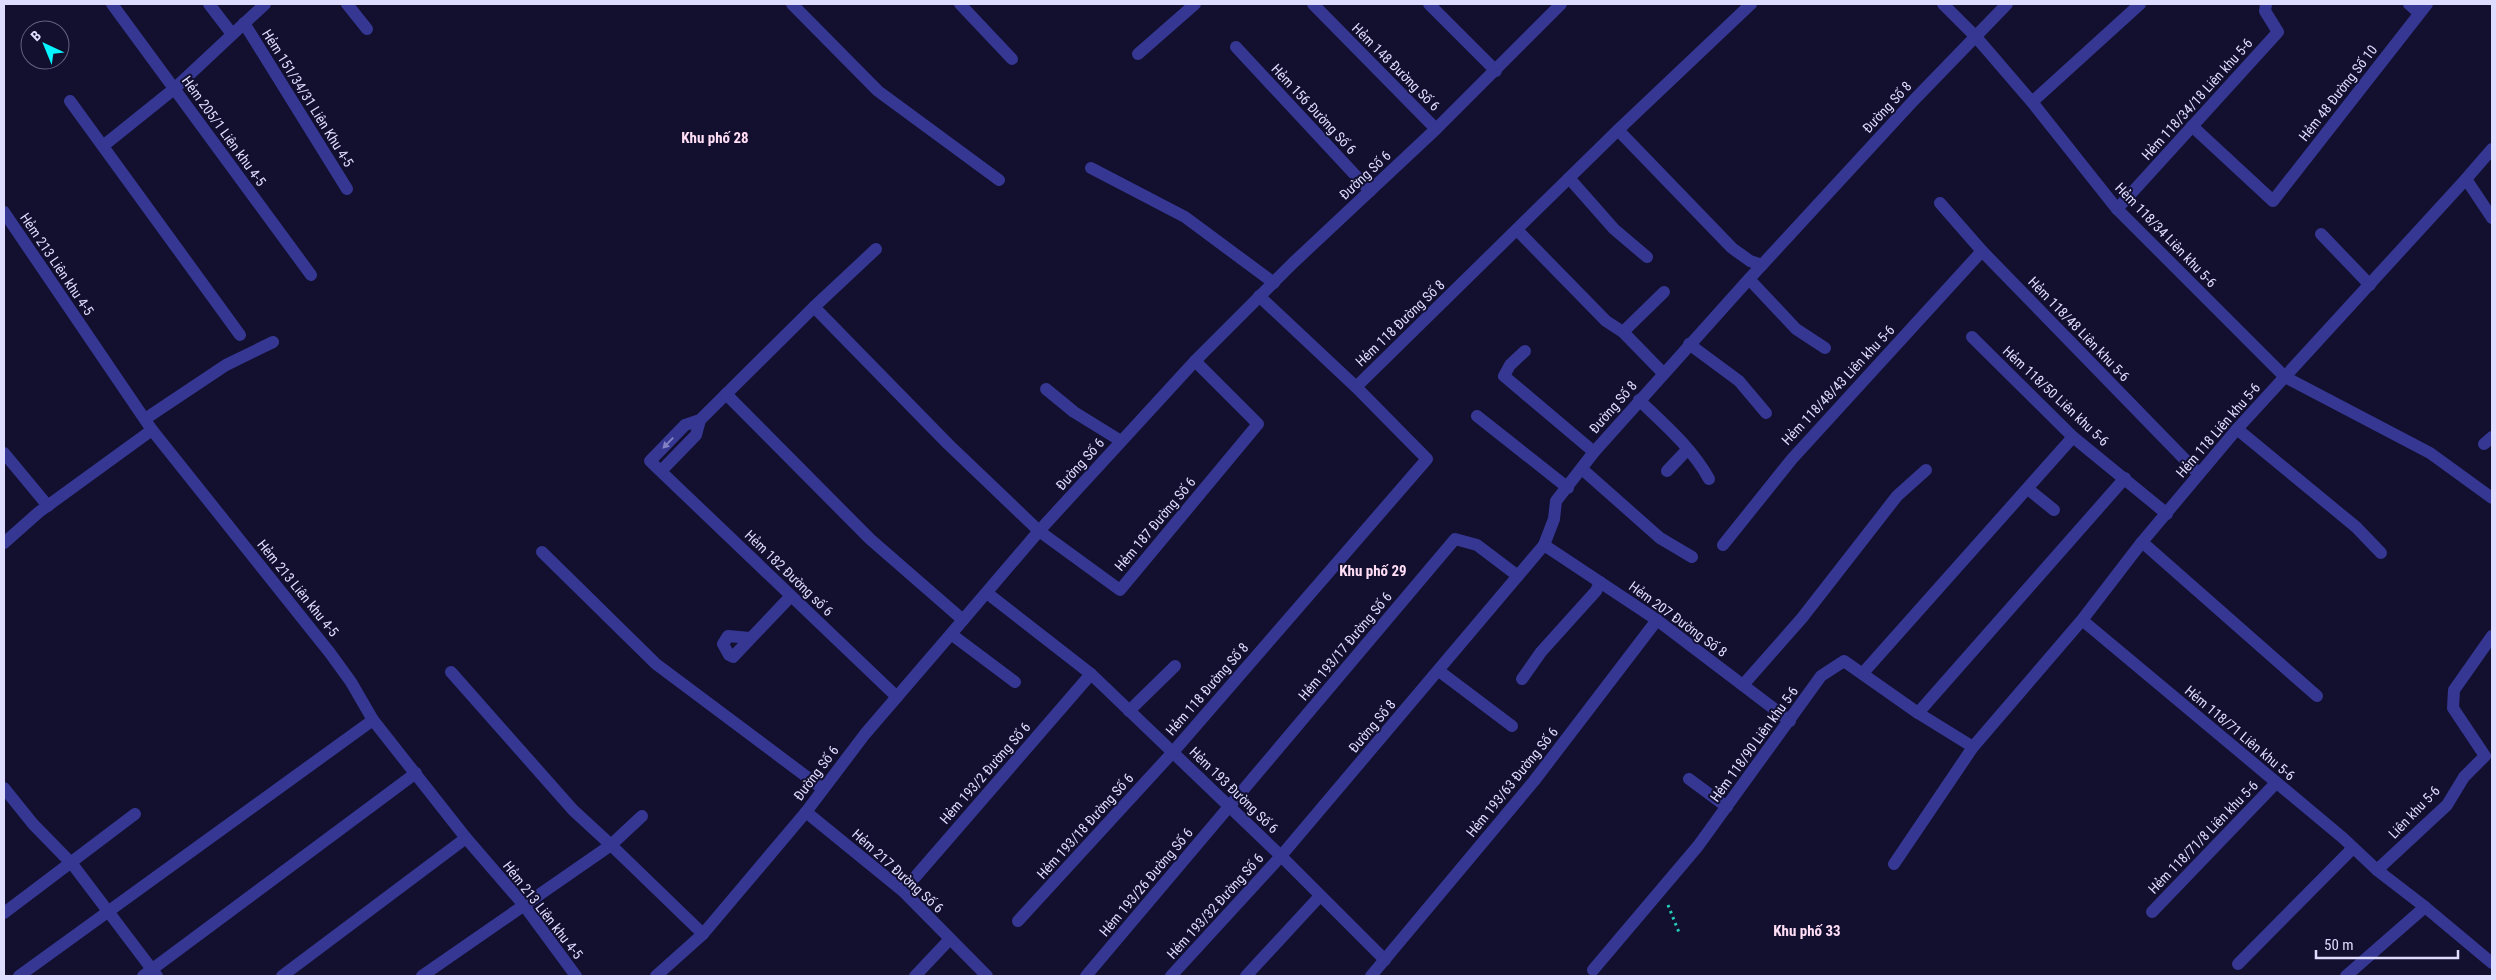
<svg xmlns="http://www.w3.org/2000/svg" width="2496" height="980" font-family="'Roboto Condensed',sans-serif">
<rect width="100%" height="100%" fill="#120f2f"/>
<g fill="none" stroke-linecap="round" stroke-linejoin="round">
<path stroke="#23cdb8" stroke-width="3" stroke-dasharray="2.5 4" stroke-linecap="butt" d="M1668,905L1680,935"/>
<g stroke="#353792" stroke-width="12">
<path d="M112,4L311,275"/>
<path d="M209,4L232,34"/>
<path d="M347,4L367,29"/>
<path d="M792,4L878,91L999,180"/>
<path d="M960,4L1012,59"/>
<path d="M1313,4L1436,129"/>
<path d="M1429,4L1496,71"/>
<path d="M1943,4L1976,37L2032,102L2117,209L2285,377L2430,453L2492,498"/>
<path d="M2409,4L2419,13"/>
<path d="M244,23L347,189"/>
<path d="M1236,47L1370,191"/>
<path d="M1138,54L1195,4"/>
<path d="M70,101L240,335"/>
<path d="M2032,102L2140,4"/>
<path d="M2192,126L2273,201L2427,4"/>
<path d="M1618,130L1732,248L1750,261L1762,265"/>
<path d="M103,146L174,89L265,4"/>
<path d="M1091,168L1185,217L1274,283"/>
<path d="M1569,178L1614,229L1647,257"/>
<path d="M2466,179L2492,149"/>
<path d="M1940,203L1982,251L2199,474"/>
<path d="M2117,209L2278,32L2265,11L2266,4"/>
<path d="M4,212L152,430L330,653L351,682L373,720L466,838L523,904L576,976"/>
<path d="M1517,230L1606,321L1623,332L1663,373"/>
<path d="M2321,234L2370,285"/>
<path d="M876,249L814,307L700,420L685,425L650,461L897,697"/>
<path d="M1749,279L1796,329L1825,348"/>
<path d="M1259,296L1356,387"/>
<path d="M814,307L948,444L1039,531L1120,590L1258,424L1195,361"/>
<path d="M1623,332L1664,292"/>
<path d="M1972,337L2073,437L2167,514"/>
<path d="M1689,344L1739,381L1766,413"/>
<path d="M1525,351L1510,365L1504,376L1594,452"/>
<path d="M1046,389L1074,412L1121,441"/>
<path d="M726,394L870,539L963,620"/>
<path d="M1639,400C1664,424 1692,448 1709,479"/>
<path d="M1477,416L1568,488"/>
<path d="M145,419L226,365L273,342"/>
<path d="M2237,429L2356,527L2381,553"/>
<path d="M2484,444L2492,437"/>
<path d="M4,453L48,506"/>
<path d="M1582,469L1660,538L1692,557"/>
<path d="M661,471L696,435L700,420"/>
<path d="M1667,471L1687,450"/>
<path d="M2028,489L2054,510"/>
<path d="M2142,542L2317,696"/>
<path d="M4,543L39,512L152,430"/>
<path d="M1544,545L1657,620L1790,721"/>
<path d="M1723,545L1792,459L1982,251"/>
<path d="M542,552L656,664L823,789"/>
<path d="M987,593L1091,674L1281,856L1385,960"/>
<path d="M2082,620L2343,838L2377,870"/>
<path d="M951,634L1015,682"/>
<path d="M750,638L728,636L723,644L729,655L733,657L791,596"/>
<path d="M1439,671L1512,726"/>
<path d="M451,672L573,810L611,845L642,816"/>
<path d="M1863,673L2073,437"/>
<path d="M1522,679L1541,652L1596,591L1600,582"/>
<path d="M1743,685L1802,618L1897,496L1926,470"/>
<path d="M1129,711L1175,666"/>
<path d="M1918,713L2125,478"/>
<path d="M1689,779L1727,807"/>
<path d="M4,788L33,824L73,865L157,976"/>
<path d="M806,812L903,891L987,976"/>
<path d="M1894,864L1973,747L2082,620L2142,542L2237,429L2466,179L2492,218"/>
<path d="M903,891L1091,674"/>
<path d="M2425,907L2492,963"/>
<path d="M2152,912L2275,784"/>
<path d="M4,913L135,814"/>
<path d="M1018,921L1173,752L1427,459L1356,387L1618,130L1751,4"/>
<path d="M2238,964L2353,848"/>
<path d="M1593,970L1698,846L1821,676L1844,661L1918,713L1973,747"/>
<path d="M19,976L373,720"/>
<path d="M143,976L416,773"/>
<path d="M282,976L466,838"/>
<path d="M422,976L611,845L703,934"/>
<path d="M656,976L703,934L806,812L865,734L951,634L1039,531L1195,361L1293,263L1436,129L1561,4"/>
<path d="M915,976L950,939"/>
<path d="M1086,976L1455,539L1477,545L1518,576"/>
<path d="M1171,976L1281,856L1544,545L1554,519L1556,501L1594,452L1749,279L1914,100L2007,4"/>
<path d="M1246,976L1320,896"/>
<path d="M1371,976L1534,781L1657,620"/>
<path d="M2346,976L2425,907L2377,870L2447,805L2464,777L2485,756L2453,708L2454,690L2492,636"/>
</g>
</g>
<defs><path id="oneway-solid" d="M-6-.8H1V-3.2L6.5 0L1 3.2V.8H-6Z" transform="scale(1.25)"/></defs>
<use fill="#8181c3" href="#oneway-solid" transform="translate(668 443) rotate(134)"/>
<g text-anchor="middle" stroke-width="4" stroke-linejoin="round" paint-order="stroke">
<g font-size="14" fill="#dedcff" stroke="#120f2f">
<text transform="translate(1396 67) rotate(45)" y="5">Hẻm 148 Đường Số 6</text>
<text transform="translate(2338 93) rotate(-52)" y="5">Hẻm 48 Đường Số 10</text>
<text transform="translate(308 98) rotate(58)" y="5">Hẻm 151/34/31 Liên Khu 4-5</text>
<text transform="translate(2197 99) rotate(-48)" y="5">Hẻm 118/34/18 Liên khu 5-6</text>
<text transform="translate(1887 107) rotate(-47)" y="5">Đường Số 8</text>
<text transform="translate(1314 109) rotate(47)" y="5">Hẻm 156 Đường Số 6</text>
<text transform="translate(224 131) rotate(54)" y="5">Hẻm 205/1 Liên khu 4-5</text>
<text transform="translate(1365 175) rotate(-43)" y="5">Đường Số 6</text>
<text transform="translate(2166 235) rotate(46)" y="5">Hẻm 118/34 Liên khu 5-6</text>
<text transform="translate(57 264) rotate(56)" y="5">Hẻm 213 Liên khu 4-5</text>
<text transform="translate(1400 323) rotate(-44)" y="5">Hẻm 118 Đường Số 8</text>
<text transform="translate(2079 329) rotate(46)" y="5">Hẻm 118/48 Liên khu 5-6</text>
<text transform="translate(1838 385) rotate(-47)" y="5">Hẻm 118/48/43 Liên khu 5-6</text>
<text transform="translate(2056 396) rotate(43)" y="5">Hẻm 118/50 Liên khu 5-6</text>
<text transform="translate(1613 407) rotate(-49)" y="5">Đường Số 8</text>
<text transform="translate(2218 430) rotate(-49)" y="5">Hẻm 118 Liên khu 5-6</text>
<text transform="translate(1080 464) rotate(-48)" y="5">Đường Số 6</text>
<text transform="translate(1155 524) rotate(-50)" y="5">Hẻm 187 Đường Số 6</text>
<text transform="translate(789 573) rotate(44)" y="5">Hẻm 182 Đường số 6</text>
<text transform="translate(298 588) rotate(51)" y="5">Hẻm 213 Liên khu 4-5</text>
<text transform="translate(1678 619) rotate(36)" y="5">Hẻm 207 Đường Số 8</text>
<text transform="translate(1345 646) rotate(-50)" y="5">Hẻm 193/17 Đường Số 6</text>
<text transform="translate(1207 689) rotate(-49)" y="5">Hẻm 118 Đường Số 8</text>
<text transform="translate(1372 726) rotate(-50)" y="5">Đường Số 8</text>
<text transform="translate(2240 733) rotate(40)" y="5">Hẻm 118/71 Liên khu 5-6</text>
<text transform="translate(1754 744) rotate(-54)" y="5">Hẻm 118/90 Liên khu 5-6</text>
<text transform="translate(816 773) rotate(-53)" y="5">Đường Số 6</text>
<text transform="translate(985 773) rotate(-49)" y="5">Hẻm 193/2 Đường Số 6</text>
<text transform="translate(1512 782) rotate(-51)" y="5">Hẻm 193/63 Đường Số 6</text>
<text transform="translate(1234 790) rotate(44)" y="5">Hẻm 193 Đường Số 6</text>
<text transform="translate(2414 812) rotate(-46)" y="5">Liên khu 5-6</text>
<text transform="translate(1085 826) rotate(-48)" y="5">Hẻm 193/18 Đường Số 6</text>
<text transform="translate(2203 837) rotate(-46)" y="5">Hẻm 118/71/8 Liên khu 5-6</text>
<text transform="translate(898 871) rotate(42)" y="5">Hẻm 217 Đường Số 6</text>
<text transform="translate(1146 882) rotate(-50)" y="5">Hẻm 193/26 Đường Số 6</text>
<text transform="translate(1215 906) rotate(-48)" y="5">Hẻm 193/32 Đường Số 6</text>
<text transform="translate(543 910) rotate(52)" y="5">Hẻm 213 Liên khu 4-5</text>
</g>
<g font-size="15" font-weight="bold" fill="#ffdef5" stroke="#120f2f">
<text x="715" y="143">Khu phố 28</text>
<text x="1373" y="576">Khu phố 29</text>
<text x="1807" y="936">Khu phố 33</text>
</g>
</g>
<rect width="2496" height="980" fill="none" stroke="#dedcff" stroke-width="10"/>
<g transform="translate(45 45) rotate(316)"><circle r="24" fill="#120f2f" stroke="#646182"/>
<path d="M0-4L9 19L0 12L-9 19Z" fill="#08f5ff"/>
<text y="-8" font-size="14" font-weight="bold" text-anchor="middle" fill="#dedcff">B</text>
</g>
<path d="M2316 950v8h142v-8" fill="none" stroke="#dedcff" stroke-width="2.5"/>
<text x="2324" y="950" font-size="15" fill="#dedcff" stroke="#120f2f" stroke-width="4" paint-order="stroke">50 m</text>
</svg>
